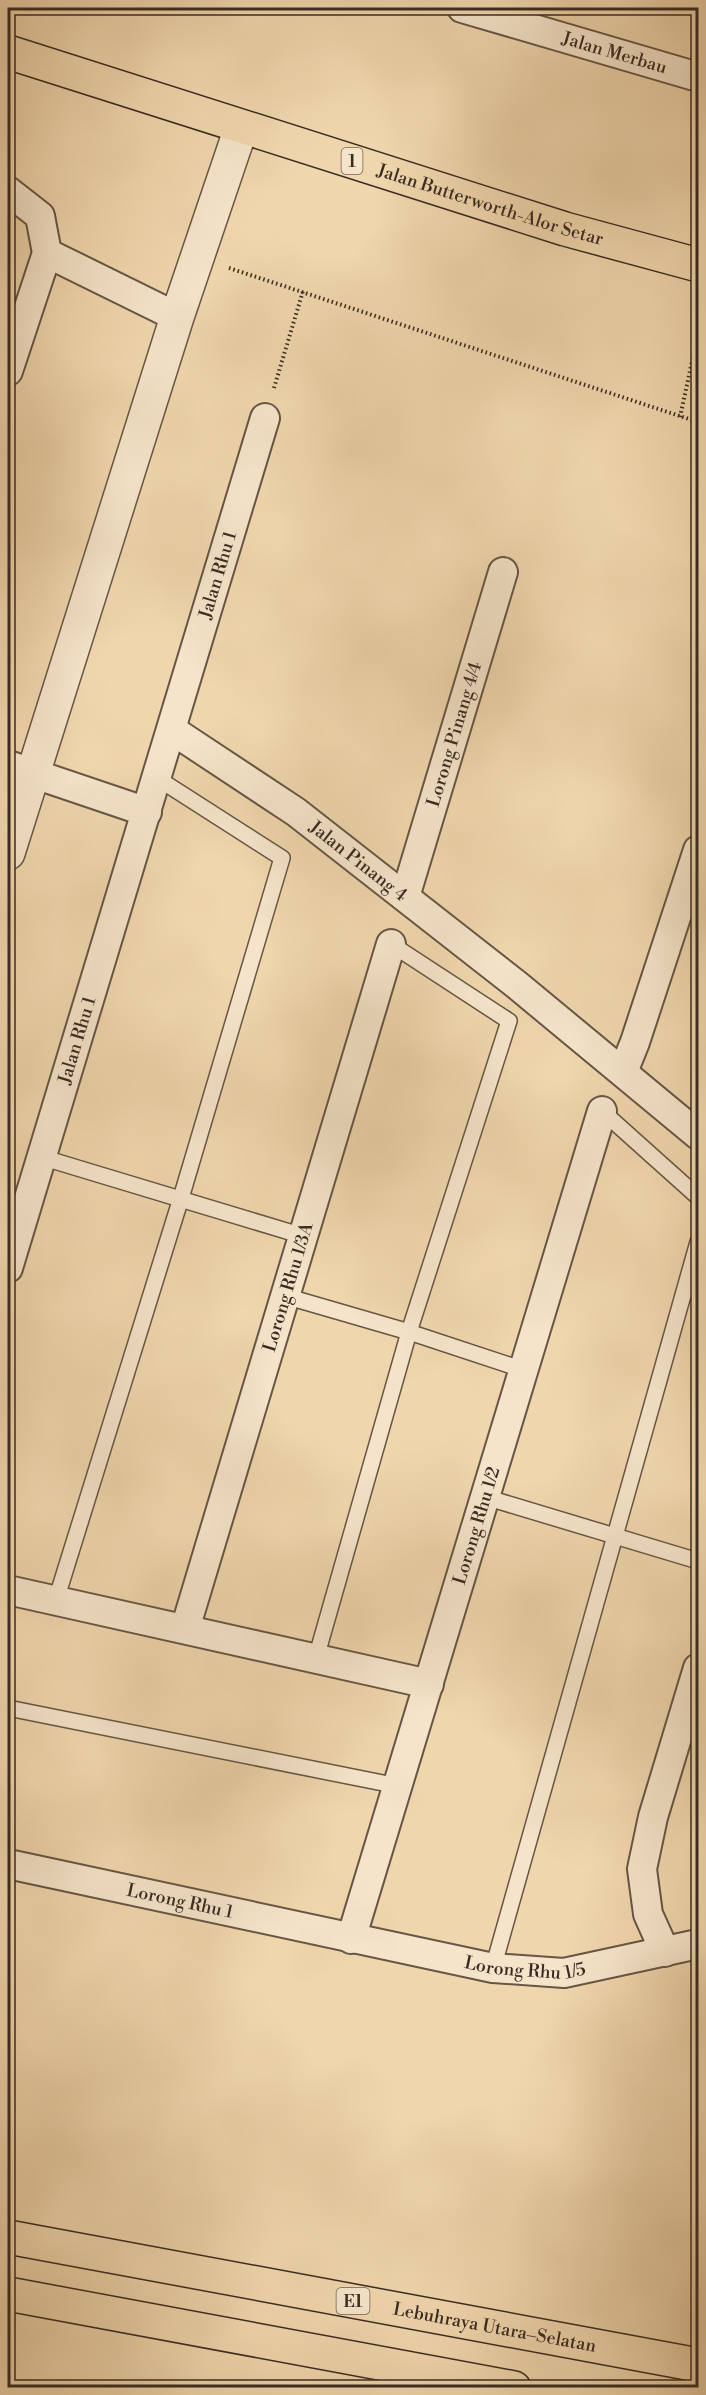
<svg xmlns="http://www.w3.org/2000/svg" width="706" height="2395" font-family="'Libre Bodoni',serif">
<rect width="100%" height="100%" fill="#f0d6ad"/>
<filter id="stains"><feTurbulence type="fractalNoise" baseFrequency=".00333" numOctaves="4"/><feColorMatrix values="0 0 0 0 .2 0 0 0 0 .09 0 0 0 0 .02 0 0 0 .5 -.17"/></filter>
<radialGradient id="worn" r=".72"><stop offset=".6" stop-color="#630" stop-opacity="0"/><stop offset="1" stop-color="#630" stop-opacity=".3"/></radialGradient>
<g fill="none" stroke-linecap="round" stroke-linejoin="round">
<g stroke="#665645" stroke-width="18">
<g id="service">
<path d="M602,1111L698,1197"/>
<path d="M41,1157L303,1236"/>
<path d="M285,1296L409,1332L524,1370"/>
<path d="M485,1497L698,1561"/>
<path d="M56,1600L181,1198L282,858L157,778"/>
<path d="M316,1658L409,1332L509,1021L391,944"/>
<path d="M8,1708L398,1786"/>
<path d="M493,1968L698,1242"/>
</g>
</g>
<g stroke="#665645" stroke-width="32">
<g id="minor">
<path id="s1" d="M462,8L698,77"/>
<path d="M8,191L40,216L47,253"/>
<path d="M8,371L47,253L177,317"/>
<path id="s2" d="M172,730L296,812L517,985L698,1135"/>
<path d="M8,765L147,812"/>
<path id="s3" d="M405,897L503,572"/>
<path d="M623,1072L635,1042L698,850"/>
<path id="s4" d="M8,1268L265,418"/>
<path d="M8,1590L429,1684"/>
<path id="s5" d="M185,1629L391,944"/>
<path id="s6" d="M8,1864L493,1968L564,1973L698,1944"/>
<path id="s7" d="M351,1939L602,1111"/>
<path d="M665,1952L648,1914L642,1869L653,1817L698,1668"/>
</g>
</g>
<g stroke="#665645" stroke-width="36">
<path id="tertiary" d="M8,853L177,317L241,128"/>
</g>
<g stroke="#382b22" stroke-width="36">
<g id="primary">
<path id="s8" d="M8,52L565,229L698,265"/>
</g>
</g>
<g stroke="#382b22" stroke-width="36">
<g id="motorway">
<path id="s9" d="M8,2237L698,2365"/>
<path d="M8,2294L514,2388"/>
</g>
</g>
<g stroke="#382b22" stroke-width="4" stroke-dasharray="1.5 3" stroke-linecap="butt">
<path d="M229,268L698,422"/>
<path d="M274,388L303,291"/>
<path d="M680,417L698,334"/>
</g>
<use href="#service" stroke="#f5e4ca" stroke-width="15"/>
<use href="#minor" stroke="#f5e4ca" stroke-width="28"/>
<use href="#tertiary" stroke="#f5e4ca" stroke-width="33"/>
<use href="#primary" stroke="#f0d6ad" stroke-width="33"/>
<use href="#motorway" stroke="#f0d6ad" stroke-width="33"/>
</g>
<g text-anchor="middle" stroke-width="4.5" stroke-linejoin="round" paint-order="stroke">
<g fill="#f5e4ca" stroke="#716254" stroke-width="1.5">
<rect x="341.5" y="148" width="21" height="26" rx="4.5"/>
<rect x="336.5" y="2288" width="33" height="26" rx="4.5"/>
</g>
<g font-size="16" font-weight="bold" fill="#382b22">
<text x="352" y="167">1</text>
<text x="353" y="2307">E1</text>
</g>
<g font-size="18" fill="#382b22" stroke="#f5e4ca">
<text dy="6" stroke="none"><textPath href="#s1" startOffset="159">Jalan Merbau</textPath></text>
<text dy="6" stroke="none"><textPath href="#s8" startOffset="506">Jalan Butterworth-Alor Setar</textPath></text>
<text dy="6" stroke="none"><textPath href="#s4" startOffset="724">Jalan Rhu 1</textPath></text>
<text dy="6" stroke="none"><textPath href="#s3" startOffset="170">Lorong Pinang 4/4</textPath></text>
<text dy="6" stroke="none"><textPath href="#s2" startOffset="228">Jalan Pinang 4</textPath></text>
<text dy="6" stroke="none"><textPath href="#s4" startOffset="238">Jalan Rhu 1</textPath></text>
<text dy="6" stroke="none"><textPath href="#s5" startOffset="357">Lorong Rhu 1/3A</textPath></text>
<text dy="6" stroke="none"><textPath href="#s7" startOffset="432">Lorong Rhu 1/2</textPath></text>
<text dy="6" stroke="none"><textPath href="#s6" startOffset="176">Lorong Rhu 1</textPath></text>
<text dy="6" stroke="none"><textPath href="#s6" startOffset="528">Lorong Rhu 1/5</textPath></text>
<text dy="6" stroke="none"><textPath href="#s9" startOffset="495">Lebuhraya Utara–Selatan</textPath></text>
</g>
</g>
<rect width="706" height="2395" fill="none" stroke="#f0d6ad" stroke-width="30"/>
<rect x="9" y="9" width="688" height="2377" fill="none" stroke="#382b22" stroke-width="3"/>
<rect x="15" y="15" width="676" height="2365" fill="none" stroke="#382b22" stroke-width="1.5"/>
<rect width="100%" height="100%" filter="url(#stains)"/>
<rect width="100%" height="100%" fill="url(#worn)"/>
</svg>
